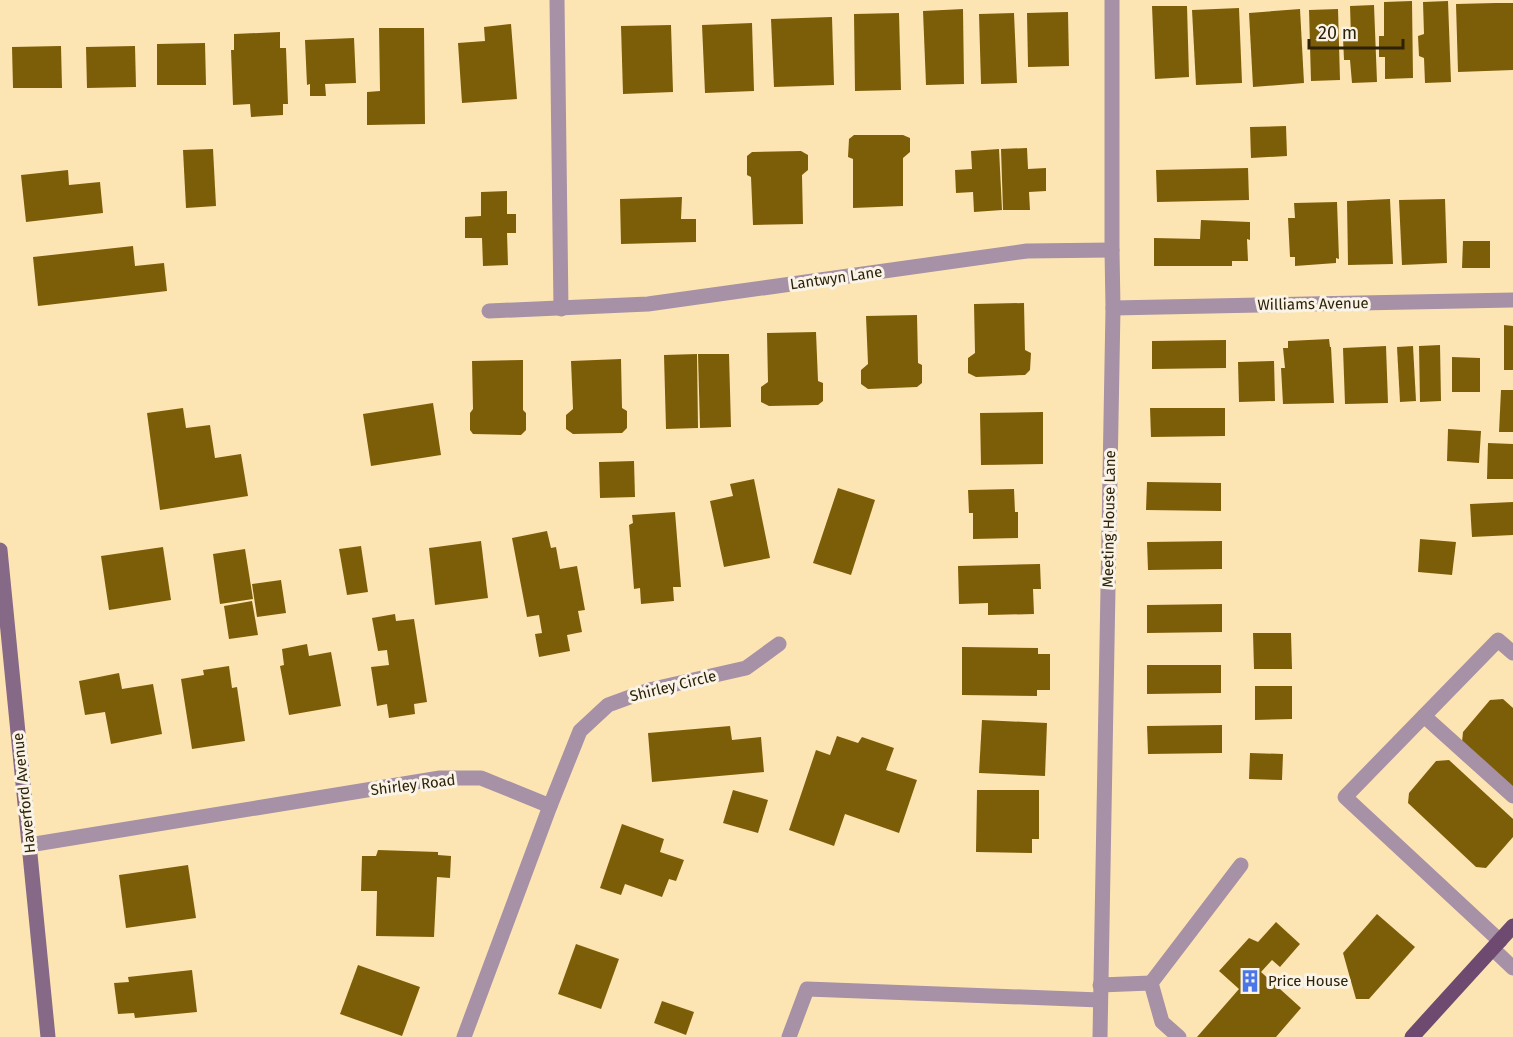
<svg xmlns="http://www.w3.org/2000/svg" width="1513" height="1037" font-family="'Fira Sans',sans-serif">
<rect width="100%" height="100%" fill="#fde5b3"/>
<g fill="#7d5e08">
<path d="M1412,1L1413,78L1385,79V57H1379V36H1384V2Z"/>
<path d="M1448,1L1451,82L1425,83L1424,58L1419,56L1418,36L1424,34L1423,2Z"/>
<path d="M1496,3H1513V70L1458,72L1456,4Z"/>
<path d="M1374,5L1377,82L1352,83L1350,60H1344L1343,38L1351,37L1350,6Z"/>
<path d="M1152,6H1187L1189,77L1155,79Z"/>
<path d="M1239,8L1242,83L1196,85L1192,10Z"/>
<path d="M963,9L964,84L926,85L923,11Z"/>
<path d="M1300,9L1304,83L1253,87L1249,13Z"/>
<path d="M1338,9L1340,80L1311,81L1309,10Z"/>
<path d="M1068,12L1069,66L1028,67L1027,13Z"/>
<path d="M899,13L901,90L855,91L854,14Z"/>
<path d="M1014,13L1017,83L981,84L979,14Z"/>
<path d="M832,17L834,85L774,87L771,19Z"/>
<path d="M752,23L754,91L705,93L702,25Z"/>
<path d="M511,24L517,99L462,103L458,43L485,41L484,27Z"/>
<path d="M671,25L673,92L623,94L621,26Z"/>
<path d="M379,28H424L425,124L367,125V92L380,91Z"/>
<path d="M280,32V48H286L288,104H283V115L251,117L250,104L233,105L231,50H234V34Z"/>
<path d="M354,38L356,83L325,84L326,96H310V84L307,85L305,40Z"/>
<path d="M205,43L206,85H157V44Z"/>
<path d="M61,46L62,88H13L12,47Z"/>
<path d="M135,46L136,87L87,88L86,47Z"/>
<path d="M1286,126L1287,156L1251,158L1250,127Z"/>
<path d="M854,135H903L910,138V152L903,158V206L853,208V159L848,157L849,139Z"/>
<path d="M1027,148L1028,169L1046,168V191L1029,192L1030,210H1003L1001,149Z"/>
<path d="M213,149L216,206L186,208L183,150Z"/>
<path d="M999,149L1002,210L974,212L973,192L956,193L955,170L972,169L971,151Z"/>
<path d="M801,151L808,155V170L802,175L803,224L753,225L751,177L747,175V156L752,152Z"/>
<path d="M1248,168L1249,200L1157,202L1156,170Z"/>
<path d="M68,170L69,185L100,182L103,213L26,222L21,175Z"/>
<path d="M507,191V214H516V233H507L508,265L483,266L482,238H465V217L481,216V192Z"/>
<path d="M682,197L681,219H696V242L621,244L620,199Z"/>
<path d="M1390,199L1393,264L1348,265L1347,201Z"/>
<path d="M1445,199L1447,263L1402,265L1399,200Z"/>
<path d="M1337,202L1339,259L1336,258V263L1295,266V257H1290L1288,218H1295L1294,203Z"/>
<path d="M1201,220L1250,222V240L1247,239L1248,261H1232V266H1154V238L1200,239Z"/>
<path d="M1463,241H1490V268H1462Z"/>
<path d="M133,246L135,266L164,263L167,291L38,306L33,257Z"/>
<path d="M1024,303L1025,350L1031,353L1030,370L1025,375L976,377L968,373V358L975,353L974,304Z"/>
<path d="M917,315L918,363L922,365V383L917,387L868,389L861,384V370L868,364L866,316Z"/>
<path d="M1504,325L1513,326V370H1504Z"/>
<path d="M816,332L818,381L823,383V401L818,405L769,406L761,402V387L768,382L767,333Z"/>
<path d="M1329,339L1330,347H1331L1334,403L1283,404L1281,368H1285L1283,348H1288V341Z"/>
<path d="M1226,340V368L1152,369V341Z"/>
<path d="M1440,345L1441,401L1420,402L1419,346Z"/>
<path d="M1386,346L1388,403L1345,404L1343,348Z"/>
<path d="M1413,346L1416,401L1400,402L1397,347Z"/>
<path d="M697,354L698,428L666,429L664,355Z"/>
<path d="M698,354H729L731,427L700,428Z"/>
<path d="M1452,357L1480,358V392H1452Z"/>
<path d="M621,359L622,408L627,411V428L622,433L573,434L566,429V415L573,409L571,361Z"/>
<path d="M523,360V410L526,413V430L521,435L473,434L470,430V413L473,409L472,361Z"/>
<path d="M1274,361L1275,401L1239,402L1238,362Z"/>
<path d="M1501,390H1513V432H1499Z"/>
<path d="M433,403L441,455L371,466L363,414Z"/>
<path d="M183,408L186,428L210,425L215,458L241,454L248,496L160,510L147,413Z"/>
<path d="M1150,408H1225V436L1151,437Z"/>
<path d="M1043,412V464L981,465L980,413Z"/>
<path d="M1448,429L1481,431L1479,463L1447,461Z"/>
<path d="M1488,443L1513,444V479H1487Z"/>
<path d="M634,461L635,497L600,498L599,462Z"/>
<path d="M754,479L770,558L724,567L710,501L733,496L730,484Z"/>
<path d="M1147,482L1221,483V511L1146,510Z"/>
<path d="M838,488L875,500L851,575L813,563Z"/>
<path d="M1014,489L1015,512H1018V538L973,539V513H969L968,490Z"/>
<path d="M1513,502V535L1472,537L1470,504Z"/>
<path d="M675,512L681,587H673L674,601L641,604L640,588L634,589L629,525L633,523L632,515Z"/>
<path d="M547,531L551,548L556,547L560,569L577,566L585,610L578,611L582,632L567,635L570,651L539,657L535,634L542,633L539,615L527,617L512,538Z"/>
<path d="M1420,539L1456,542L1452,575L1418,572Z"/>
<path d="M481,541L488,598L435,605L429,548Z"/>
<path d="M1222,541V569L1148,570L1147,542Z"/>
<path d="M361,546L368,592L347,595L339,549Z"/>
<path d="M163,547L171,600L109,610L101,556Z"/>
<path d="M245,549L253,599L220,604L213,554Z"/>
<path d="M1040,564L1041,589H1033L1034,614L988,615V603L959,604L958,566Z"/>
<path d="M281,580L286,613L257,617L252,584Z"/>
<path d="M252,601L258,635L229,639L224,606Z"/>
<path d="M1222,604V632L1147,633V605Z"/>
<path d="M395,614L396,621L414,619L427,702L414,704L415,714L389,718L387,704L377,706L371,667L389,665L387,650L378,651L372,618Z"/>
<path d="M1253,633H1291L1292,669H1254Z"/>
<path d="M307,644L309,656L331,652L341,706L289,715L280,666L284,665L282,649Z"/>
<path d="M962,647L1038,648V654H1050V690H1037V696L962,695Z"/>
<path d="M1147,665H1221V693L1147,694Z"/>
<path d="M229,666L232,688L237,687L245,741L192,749L181,679L204,675L203,670Z"/>
<path d="M119,673L122,689L153,684L162,734L111,744L105,712L85,715L79,681Z"/>
<path d="M1255,686H1292V719L1255,720Z"/>
<path d="M1503,699L1513,708V790L1462,742L1463,732L1490,700Z"/>
<path d="M982,720L1047,723L1045,776L979,773Z"/>
<path d="M1222,725V753L1148,754L1147,726Z"/>
<path d="M730,726L732,740L761,737L764,772L652,782L648,733Z"/>
<path d="M837,736L858,743L862,737L894,748L886,770L917,780L899,833L845,814L834,846L789,830L816,750L830,755Z"/>
<path d="M1250,753L1283,754L1282,780L1249,779Z"/>
<path d="M1449,760L1513,819V837L1486,868L1476,867L1408,803L1409,793L1436,761Z"/>
<path d="M733,790L768,800L758,833L723,823Z"/>
<path d="M977,790H1039V839H1032V853L976,852Z"/>
<path d="M622,824L664,839L660,852L684,860L676,881L669,879L662,897L625,884L621,895L600,888Z"/>
<path d="M378,850L438,852V855L451,856L450,878L437,877L434,937L376,936L377,891H361L362,856H376Z"/>
<path d="M188,865L196,918L126,928L119,875Z"/>
<path d="M1377,914L1415,947L1369,999H1356L1343,953Z"/>
<path d="M1276,922L1300,944L1280,967L1272,960L1261,972L1301,1008L1276,1037H1197L1239,989L1219,971L1249,938L1258,942Z"/>
<path d="M576,944L619,959L601,1009L558,994Z"/>
<path d="M358,965L420,987L402,1036L340,1014Z"/>
<path d="M192,970L197,1012L135,1018L134,1013L118,1014L114,983L129,982L128,977Z"/>
<path d="M662,1001L694,1012L686,1035L654,1023Z"/>
</g>
<g fill="none" stroke-linecap="round" stroke-linejoin="round">
<g stroke="#a691a7" stroke-width="15">
<path d="M1424,716L1513,796"/>
<path d="M1500,941L1345,797L1498,640L1513,653"/>
<path d="M1493,949L1513,968"/>
<path d="M1151,983L1241,865"/>
<path d="M1151,983L1162,1022L1179,1037"/>
<path d="M1100,985L1151,983"/>
<path d="M789,1037L807,989L1100,1000"/>
</g>
<g stroke="#a691a7" stroke-width="15">
<path d="M557,0L561,309"/>
<path d="M1113,308L1513,300"/>
<path d="M489,311L648,304L1027,251L1112,250"/>
<path d="M29,845L440,778H481L550,806"/>
<path d="M464,1037L550,806L580,731L608,705L649,690L746,668L779,644"/>
<path d="M1100,1037L1113,308L1112,250V0"/>
</g>
<path stroke="#866887" stroke-width="15" d="M0,550L48,1037"/>
<path stroke="#6e4a70" stroke-width="15" d="M1412,1037L1513,926"/>
</g>
<defs>
<g id="building-bare" transform="scale(1.8)"><path d="M-4-6H4V6H1V3H-1V6H-4ZM-2.5-4.3h1.7v1.8h-1.7ZM.8-4.3h1.7v1.8H.8ZM-2.5-1h1.7V.8h-1.7ZM.8-1h1.7V.8H.8Z" fill="#4976e8" stroke="#faf4e8" stroke-width="2.5" paint-order="stroke"/></g>
</defs>
<g fill-rule="evenodd">
<use href="#building-bare" x="1250" y="981"/>
</g>
<g text-anchor="middle" stroke-width="6" stroke-linejoin="round" paint-order="stroke">
<g font-size="15" fill="#2d2207" stroke="#faf4e8">
<text transform="translate(836 278) rotate(-8)" y="5">Lantwyn Lane</text>
<text transform="translate(1313 304) rotate(-1)" y="5">Williams Avenue</text>
<text transform="translate(1109 519) rotate(-89)" y="5">Meeting House Lane</text>
<text transform="translate(673 686) rotate(-14)" y="5">Shirley Circle</text>
<text transform="translate(413 785) rotate(-7)" y="5">Shirley Road</text>
<text transform="translate(24 793) rotate(-96)" y="5">Haverford Avenue</text>
</g>
<g font-size="15" fill="#2d2207" stroke="#faf4e8" text-anchor="start">
<text x="1268" y="986">Price House</text>
</g>
</g>
<path d="M1309 39v9h94v-9" fill="none" stroke="#2d2207" stroke-width="3"/>
<text x="1318" y="39" font-size="18" fill="#2d2207" stroke="#faf4e8" stroke-width="4.5" paint-order="stroke">20 m</text>
</svg>
